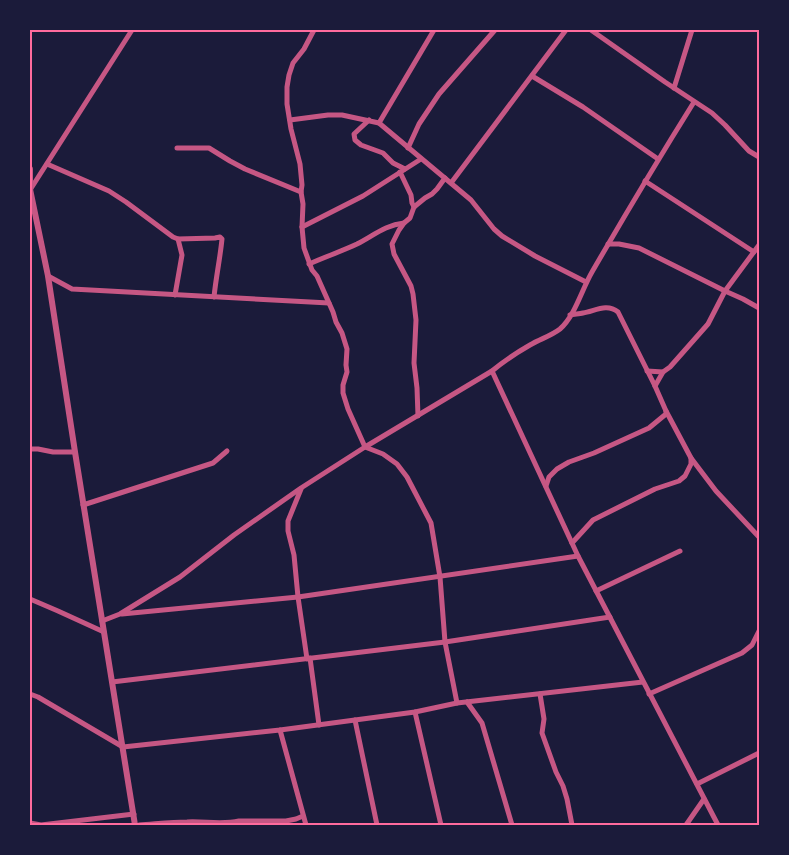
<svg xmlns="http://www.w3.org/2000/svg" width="789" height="855" font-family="Roboto,sans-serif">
<rect width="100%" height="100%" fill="#1b1b3a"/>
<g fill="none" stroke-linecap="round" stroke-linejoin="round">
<g stroke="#c65784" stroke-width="5">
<path d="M314,30L304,49L293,63L289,75L287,87V104L291,129L300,164L302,185L301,192L303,204L302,227L304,248L312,270L317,276L333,312L336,322L342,333L347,349L346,365L347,372L343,385V393L348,409L365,447L383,454L397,464L407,477L431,523L440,577L445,642L457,703"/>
<path d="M591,30L665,82L712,113L725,125L749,151L759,157"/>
<path d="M532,76L583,107L658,159"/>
<path d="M674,88L692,30"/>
<path d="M290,120L328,115H342L379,123L471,200L494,229L502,236L535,256L586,282"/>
<path d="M369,120L354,134L355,140L361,145L383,153L393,163L405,169"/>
<path d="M379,123L434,30"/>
<path d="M177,148H209L230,161L245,169L301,192"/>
<path d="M408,148L419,124L439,94L495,30"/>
<path d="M47,164L109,191L126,202L173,237L178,239L215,238L220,237L222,239C220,259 216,277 214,297"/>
<path d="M400,172L411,195L412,203L414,207"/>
<path d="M645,181L754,252"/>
<path d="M451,183L566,30"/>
<path d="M30,190L132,30"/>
<path d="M302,227L363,196L421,159"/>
<path d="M608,244H619L639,248L725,291L743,299L759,308"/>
<path d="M309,264C325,257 342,251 357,244C373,236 385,225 404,223"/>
<path d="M48,276L72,289L329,303"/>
<path d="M175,295L182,255L178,239"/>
<path d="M492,371L578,556L718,825"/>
<path d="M647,371L663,372L670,367L708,324L725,291L759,245"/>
<path d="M655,386L663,372"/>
<path d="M418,416L417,388L414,363L416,320L413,294L411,286L394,254L392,244L399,230L404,223L410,218L414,207L425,198L432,194L437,189L445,178"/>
<path d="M30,449H38L53,452H75"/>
<path d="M691,458L716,491L759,537"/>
<path d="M546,486L549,477L557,469L569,462L594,453L649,428L666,414V411L655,386L618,312C607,303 595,311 583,313C579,314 574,314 570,315"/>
<path d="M301,489L288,521V531L294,555L298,597L307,659"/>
<path d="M83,505L213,463L227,451"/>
<path d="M572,543L593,520L655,489L679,481L685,476L691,464V458L666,411"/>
<path d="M596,591L680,551"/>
<path d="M30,599L58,611L104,632"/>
<path d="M122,614L298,597L578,556"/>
<path d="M102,621L120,614L180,577L234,535L301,488L365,447L492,371C504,361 516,353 530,345C540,339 551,336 560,329C575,316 582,289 592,272C625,215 659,158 694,102"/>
<path d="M310,658L319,725"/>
<path d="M112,682L445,642L610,617"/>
<path d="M30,694L38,697L123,747L280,730L415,712L457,703L643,682"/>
<path d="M540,694L544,719L542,733L556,772L563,786L567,799L572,825"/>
<path d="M649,694L742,653L752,645L759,631"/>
<path d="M467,702L482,723L512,825"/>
<path d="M415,712L441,825"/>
<path d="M355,720L377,825"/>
<path d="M280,730L306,825"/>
<path d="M697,784L759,753"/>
<path d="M30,823L41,825L134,814"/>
<path d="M139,825C155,824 171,822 187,822C204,821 222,825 239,821H286L296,819L303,816"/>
<path d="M686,825L704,799"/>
</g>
<path stroke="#c65784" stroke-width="6" d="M30,169V189L48,276L75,452L135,825"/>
</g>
<rect width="789" height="855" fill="none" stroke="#1b1b3a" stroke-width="62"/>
<rect x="31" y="31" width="727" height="793" fill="none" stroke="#ff6b9d" stroke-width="2"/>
</svg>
